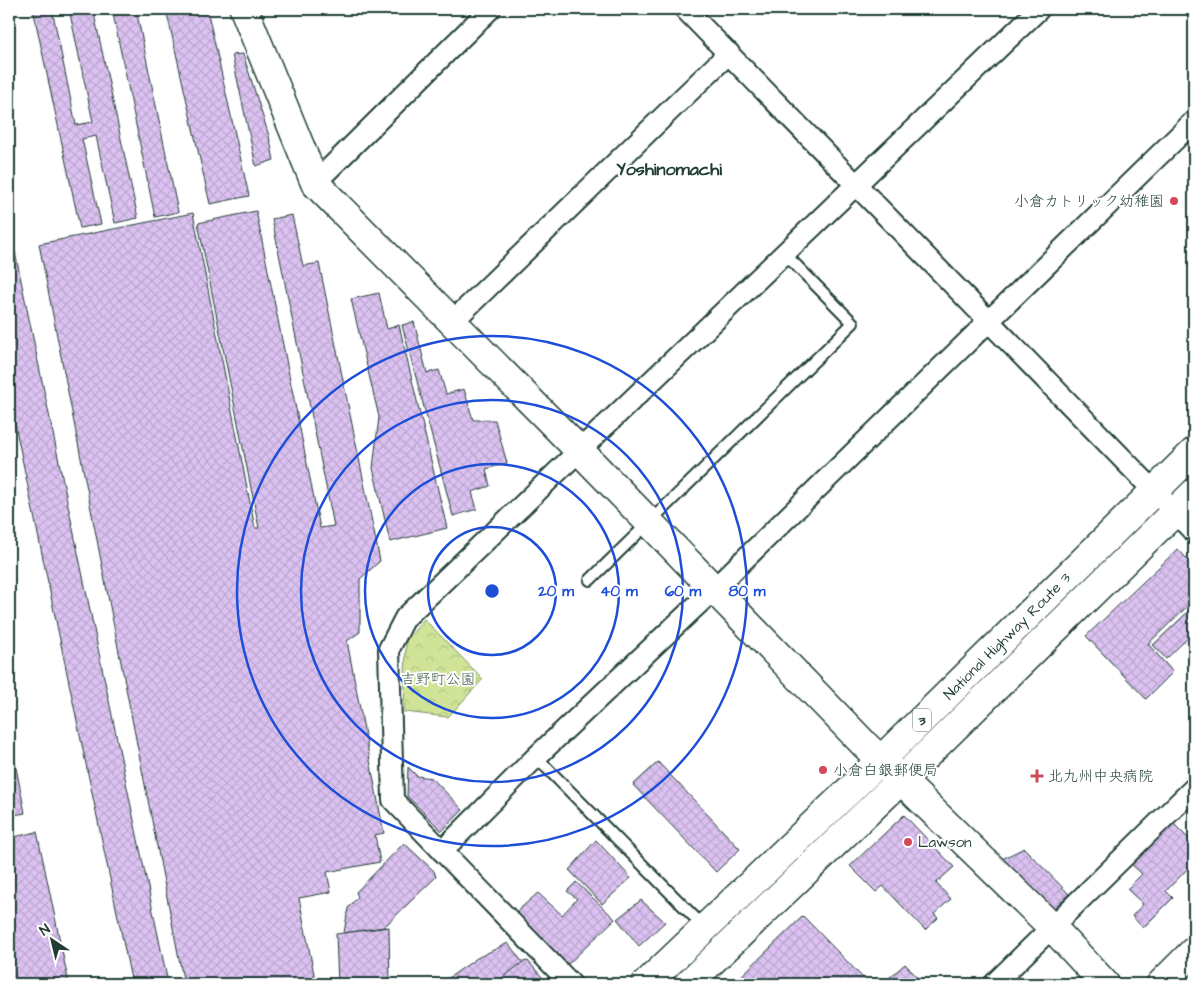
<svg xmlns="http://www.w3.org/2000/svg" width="1203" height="993" font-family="'Architects Daughter','Klee One',sans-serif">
<defs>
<pattern id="forest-crowns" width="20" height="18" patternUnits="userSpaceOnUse" patternTransform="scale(1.25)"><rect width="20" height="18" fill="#d0e397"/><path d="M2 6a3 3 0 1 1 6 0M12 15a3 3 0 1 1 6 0" fill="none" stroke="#b2c483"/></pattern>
<pattern id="building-cross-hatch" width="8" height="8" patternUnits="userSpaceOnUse" patternTransform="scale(1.25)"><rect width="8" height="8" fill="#dcc2f2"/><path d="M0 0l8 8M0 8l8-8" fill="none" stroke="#bca8d0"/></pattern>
</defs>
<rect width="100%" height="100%" fill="#fff"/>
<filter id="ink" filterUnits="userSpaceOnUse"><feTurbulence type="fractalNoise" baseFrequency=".02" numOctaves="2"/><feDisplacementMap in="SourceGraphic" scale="10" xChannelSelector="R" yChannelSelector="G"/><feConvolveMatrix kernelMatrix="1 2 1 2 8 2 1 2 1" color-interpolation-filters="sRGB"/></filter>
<g filter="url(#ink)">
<path fill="url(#forest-crowns)" stroke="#789066" d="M424,619L483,679L448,717L404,712L406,641Z"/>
<g fill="url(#building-cross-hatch)" stroke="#1f3d34">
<path d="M33,9H52L76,125L93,122L69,9H93L138,218L115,223L96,136L82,139L101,224L80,228Z"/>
<path d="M112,9H136L178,212L155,217Z"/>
<path d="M166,9H207L249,196L210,204Z"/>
<path d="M243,54L269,136L274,160L256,166L232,55Z"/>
<path d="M256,211L320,528L334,526L272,219L292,215L303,266L319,263L380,561L360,579V632L347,641L384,833L375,835L380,862L327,872L331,892L299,898L316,984H184L39,244L193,213L255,528H259L198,223Z"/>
<path d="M9,223L168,983L163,984H132L9,396Z"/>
<path d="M379,293L387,329L399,325L447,528L390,542L373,468L379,417L351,299Z"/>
<path d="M414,322L427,373L439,370L446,394L464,389L473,420H495L507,463L486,469L490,486L472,492L477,509L453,516L402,325Z"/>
<path d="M1178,549L1194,567V600L1148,644L1173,672L1146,699L1086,636Z"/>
<path d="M1194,606V632L1166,659L1153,645Z"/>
<path d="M9,732L25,813L9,816Z"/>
<path d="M658,762L740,849L716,872L633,785Z"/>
<path d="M408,767L417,776L432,778L463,810L442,831L407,796Z"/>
<path d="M904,815L954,867L936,883L951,899L934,914L938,918L925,930L883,886L876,892L850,866Z"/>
<path d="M1171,821L1194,844V862L1166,891L1173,898L1143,928L1132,916L1143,904L1127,889L1142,874L1130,863Z"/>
<path d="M37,832L69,984H9V838Z"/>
<path d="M596,840L631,878L602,904L569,870Z"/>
<path d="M404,843L434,871L436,877L384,927L344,933L348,908L358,897L356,892Z"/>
<path d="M1024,848L1069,894L1051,911L1002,859Z"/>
<path d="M576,882L615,919L562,970L515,913L538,893L562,915L577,899L567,891Z"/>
<path d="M641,900L665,922L639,946L617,919Z"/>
<path d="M803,916L868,983L867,984H739L736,981Z"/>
<path d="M389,927L390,984H338L336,934Z"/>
<path d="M508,943L539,984H440L477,958Z"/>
<path d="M528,961L548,984H494L523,962Z"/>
<path d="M905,964L920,980L916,984H882Z"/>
<path d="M1036,977L1043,984H1028Z"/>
</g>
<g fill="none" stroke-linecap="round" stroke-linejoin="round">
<g stroke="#1f3d34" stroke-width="14">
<g id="lane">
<path d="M590,580L853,323L785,254"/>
<path d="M536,757L704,927"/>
</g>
</g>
<g stroke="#1f3d34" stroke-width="24">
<g id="street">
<path d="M685,9L1194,532"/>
<path d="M315,183L490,9"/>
<path d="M452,322L729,53"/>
<path d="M442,851L536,757L714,589L1194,121"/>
<path d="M571,984L393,800L389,649L405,618L1039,9"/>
<path d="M994,984L1194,788"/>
</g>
</g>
<g stroke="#1f3d34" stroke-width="31">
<path id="secondary" d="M244,9L315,183L579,450L866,746L1052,927L1105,984"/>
</g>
<g stroke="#1f3d34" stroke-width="31">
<g id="highway">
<path d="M646,984L881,760L1194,452"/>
<path d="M688,984L901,780L1194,493"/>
<path d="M1161,984L1194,951"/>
</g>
</g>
<use href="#lane" stroke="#fff" stroke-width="10"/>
<use href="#street" stroke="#fff" stroke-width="20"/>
<use href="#secondary" stroke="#fff" stroke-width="28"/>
<use href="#highway" stroke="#fff" stroke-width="28"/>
</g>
</g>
<g fill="none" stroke="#1d4ed8" stroke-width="2.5">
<circle cx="492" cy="591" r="64"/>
<circle cx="492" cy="591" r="127"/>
<circle cx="492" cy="591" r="191"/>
<circle cx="492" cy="591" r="255"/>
</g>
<g fill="#d1495b" stroke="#fff" stroke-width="2">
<circle cx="1174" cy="201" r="5"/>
<circle cx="823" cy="770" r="5"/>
<path d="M1034.5 768.5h5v5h5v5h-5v5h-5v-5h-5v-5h5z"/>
<circle cx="908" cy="842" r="5"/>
</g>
<g text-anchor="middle" stroke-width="4" stroke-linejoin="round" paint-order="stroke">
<rect fill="#fff" stroke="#627771" stroke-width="1" x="913" y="708.5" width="18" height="23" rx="4"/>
<g font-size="14" font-weight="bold" fill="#1f3d34">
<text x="922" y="725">3</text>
</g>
<g font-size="15" fill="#1f3d34" stroke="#fff" text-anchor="start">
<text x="1164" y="206" text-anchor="end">小倉カトリック幼稚園</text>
<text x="833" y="775">小倉白銀郵便局</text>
<text x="1048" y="781">北九州中央病院</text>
<text x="918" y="847">Lawson</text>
</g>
<g font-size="15" fill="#1f3d34" stroke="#fff">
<text transform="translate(1007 636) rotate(-45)" y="5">National Highway Route 3</text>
</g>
<g font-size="15" fill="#425e48" stroke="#fff">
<text x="438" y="684">吉野町公園</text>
</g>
<g font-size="18" font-weight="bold" fill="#1f3d34" stroke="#fff">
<text x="669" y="175">Yoshinomachi</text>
</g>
</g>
<circle cx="492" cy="591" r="8" fill="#1d4ed8" stroke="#fff" stroke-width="2.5"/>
<g font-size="15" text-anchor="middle" font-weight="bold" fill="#1d4ed8" stroke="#fff" stroke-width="4" stroke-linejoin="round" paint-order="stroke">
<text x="556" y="596">20 m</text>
<text x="619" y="596">40 m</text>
<text x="683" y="596">60 m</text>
<text x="747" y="596">80 m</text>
</g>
<rect width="1203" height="993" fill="none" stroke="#fff" stroke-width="30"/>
<rect x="15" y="15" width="1173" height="963" fill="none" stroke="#1f3d34" stroke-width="2" filter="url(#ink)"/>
<g transform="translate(52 940) rotate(325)" stroke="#ffffff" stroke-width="4" paint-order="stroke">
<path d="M0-4L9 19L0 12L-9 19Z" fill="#1f3d34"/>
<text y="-8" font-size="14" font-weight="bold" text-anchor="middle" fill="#1f3d34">N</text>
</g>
</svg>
